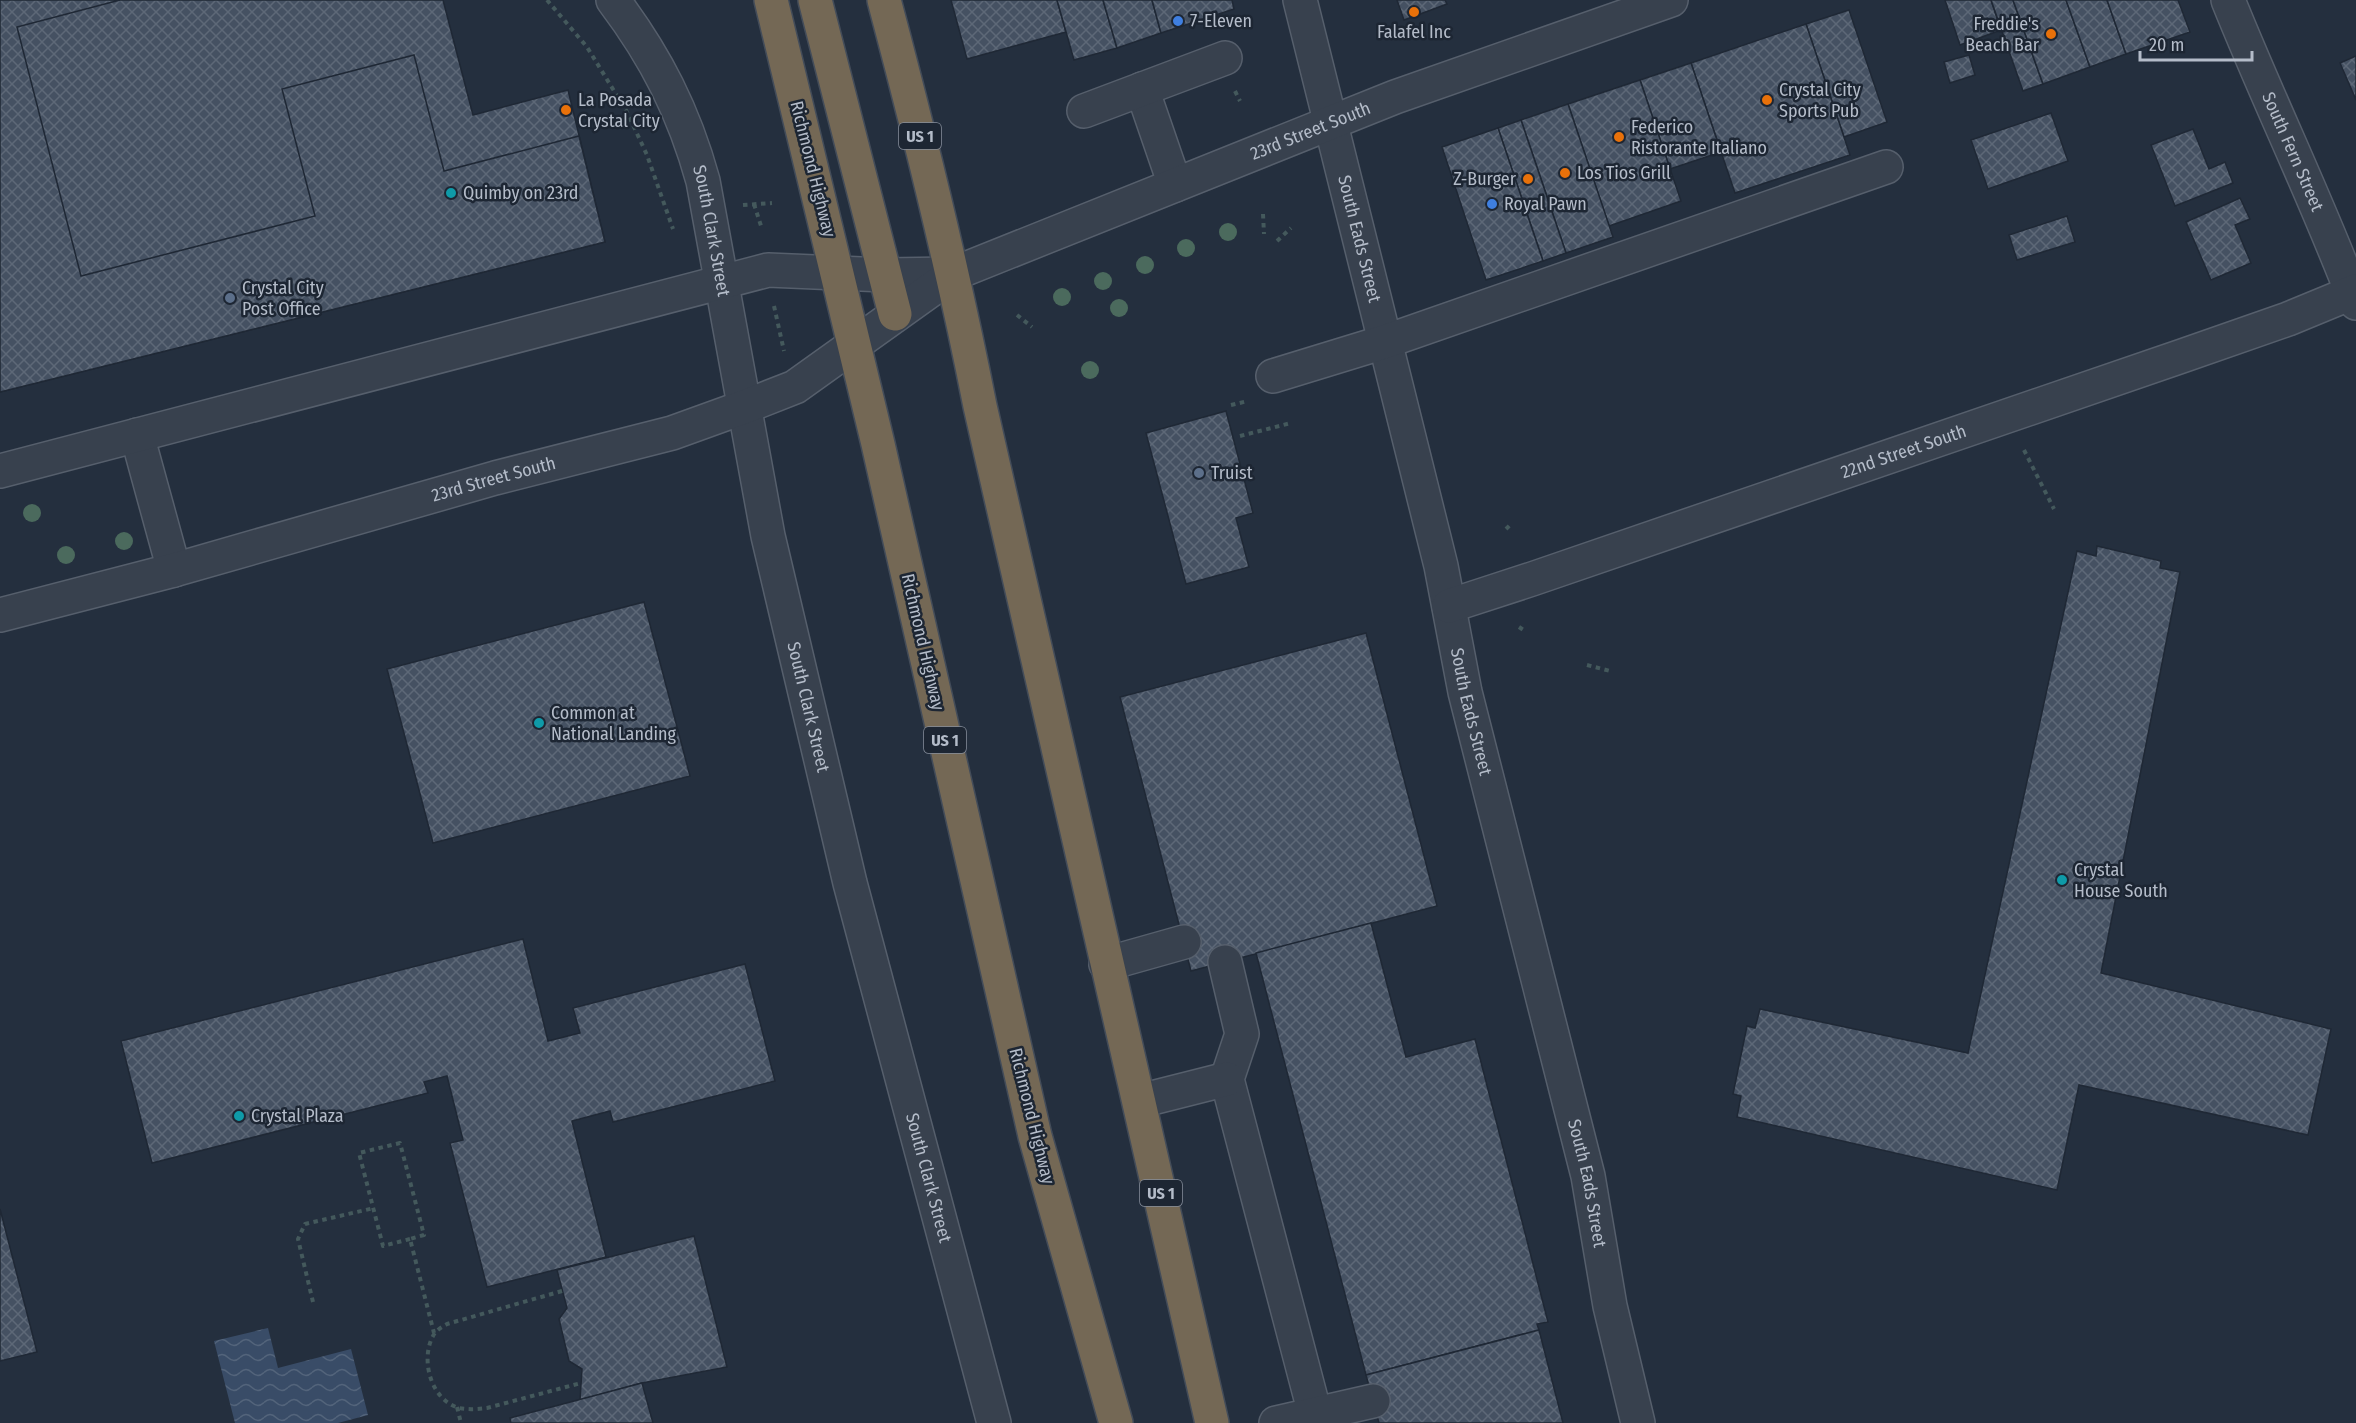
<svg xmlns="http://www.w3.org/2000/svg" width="2356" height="1423" font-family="'Fira Sans Condensed',sans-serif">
<defs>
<pattern id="water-waves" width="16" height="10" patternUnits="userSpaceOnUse" patternTransform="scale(1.5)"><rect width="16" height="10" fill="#394c67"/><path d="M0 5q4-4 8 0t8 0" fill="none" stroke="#53647b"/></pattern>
<pattern id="building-cross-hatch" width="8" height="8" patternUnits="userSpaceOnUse" patternTransform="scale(1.5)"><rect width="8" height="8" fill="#455162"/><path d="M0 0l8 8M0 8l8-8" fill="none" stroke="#5d6877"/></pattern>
</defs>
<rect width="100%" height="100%" fill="#242f3e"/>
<path fill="url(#water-waves)" d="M268,1328L278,1368L351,1349L368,1415L338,1423H235L214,1341Z"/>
<g fill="url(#building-cross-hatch)" stroke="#1f2835" stroke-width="1.5">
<path d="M0,0H443L473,115L568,90L605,242L0,392Z"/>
<path d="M0,0H120L17,27L81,276L315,216L282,89L414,55L444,171L579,136L605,242L0,392Z"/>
<path d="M951,0H1057L1066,32L967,59Z"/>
<path d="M1057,0H1103L1117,48L1074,60Z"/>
<path d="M1103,0H1152L1161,33L1117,48Z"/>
<path d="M1152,0H1232L1234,9L1161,33Z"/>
<path d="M1397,0H1445L1447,4L1404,20Z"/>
<path d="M1945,0H1991L2001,30L1960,45Z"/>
<path d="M1991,0H2013L2043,84L2023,91Z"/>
<path d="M2013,0H2066L2090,67L2043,84Z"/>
<path d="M2066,0H2107L2126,54L2090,67Z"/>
<path d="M2107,0H2178L2190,32L2126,54Z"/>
<path d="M1849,10L1887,122L1844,137L1806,24Z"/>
<path d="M1806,24L1850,155L1735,193L1691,63Z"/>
<path d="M1969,55L1975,75L1950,83L1944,62Z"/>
<path d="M2356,56V100L2340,63Z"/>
<path d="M1691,63L1721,152L1670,169L1640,80Z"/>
<path d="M1640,80L1681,201L1609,226L1568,104Z"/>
<path d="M1568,104L1613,237L1566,253L1521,120Z"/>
<path d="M2051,113L2068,161L1988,189L1971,140Z"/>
<path d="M1521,120L1566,253L1543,261L1498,128Z"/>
<path d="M1498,128L1543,261L1486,280L1442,147Z"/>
<path d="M2193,129L2209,169L2225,162L2233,183L2175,206L2151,145Z"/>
<path d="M2240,198L2250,219L2235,225L2251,263L2211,280L2186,222Z"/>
<path d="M2067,216L2075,242L2017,260L2009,235Z"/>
<path d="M1226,411L1253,513L1236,518L1249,567L1186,584L1146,433Z"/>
<path d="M2097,546L2161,561L2160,568L2180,572L2101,973L2331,1029L2308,1135L2079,1085L2057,1190L1737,1117L1741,1096L1733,1094L1747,1026L1755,1028L1760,1009L1968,1053L2077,551L2096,556Z"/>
<path d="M644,602L690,776L433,843L387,669Z"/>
<path d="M1366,633L1437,906L1191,971L1120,697Z"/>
<path d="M1371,923L1406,1057L1475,1039L1548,1322L1537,1324L1539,1330L1366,1375L1256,953Z"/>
<path d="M523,939L548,1041L580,1033L573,1008L745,964L775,1081L613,1122L610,1111L572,1121L606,1257L487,1287L450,1143L463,1140L447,1076L424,1082L428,1093L152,1163L121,1041Z"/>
<path d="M0,1209L37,1352L0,1361Z"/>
<path d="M694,1236L727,1367L642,1383L580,1400L582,1369L569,1361L559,1319L567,1308L557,1270Z"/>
<path d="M1539,1330L1563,1423H1379L1366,1375Z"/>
<path d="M642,1383L653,1423H511L510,1418Z"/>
</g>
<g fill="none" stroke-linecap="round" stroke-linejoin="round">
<g stroke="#565f6c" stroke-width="36">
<g id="minor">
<path id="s1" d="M613,0C656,57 684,112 703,181L768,536L850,883L994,1423"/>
<path id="s2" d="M1300,0L1441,566L1465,692L1588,1176L1610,1306L1638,1423"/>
<path id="s3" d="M2228,0C2269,102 2317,200 2356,303"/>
<path d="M1142,89L1175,185"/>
<path d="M1084,111L1225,58"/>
<path d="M1273,376L1384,342L1886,167"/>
<path d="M137,435L174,570"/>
<path d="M0,471L768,270L885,275L953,274"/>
<path id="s4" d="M1449,606L1532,579L2182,356L2288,319L2356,291"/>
<path id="s5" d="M0,615L174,570L495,478L672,433L744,407L795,387L953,274L1395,97L1671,0"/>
<path d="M1225,962L1242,1034L1227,1079L1315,1414"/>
<path d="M1106,964L1184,942"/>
<path d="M1140,1101L1227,1079"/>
<path d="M1276,1423L1373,1401"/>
</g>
</g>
<g stroke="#434c59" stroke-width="36">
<g id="highway">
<path d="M771,0L878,444L1035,1136L1116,1423"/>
<path d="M815,0L895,314"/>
<path d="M884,0C920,135 953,269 980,406L1212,1423"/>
</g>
</g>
<g stroke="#44595c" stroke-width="4" stroke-dasharray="4.5 4.5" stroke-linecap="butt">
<path d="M547,0L587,47L627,112L647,155L673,229"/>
<path d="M1235,91L1240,101"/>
<path d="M754,204L762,229"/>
<path d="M743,205L772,203"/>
<path d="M1263,214L1264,234"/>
<path d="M1277,241L1291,228"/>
<path d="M774,306L784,351"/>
<path d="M1017,315L1032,327"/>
<path d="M1231,405L1248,401"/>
<path d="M1240,436L1291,423"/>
<path d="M2024,450L2054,509"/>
<path d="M1506,529L1511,524"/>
<path d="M1519,627L1525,631"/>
<path d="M1587,665L1610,671"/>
<path d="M410,1239L383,1246L359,1153L400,1143L424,1235L410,1239L434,1333"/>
<path d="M562,1291L447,1324C442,1327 436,1330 433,1336C420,1360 431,1400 459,1408C469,1410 478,1409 487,1408L581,1383"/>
<path d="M313,1302L298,1239L305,1224L374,1208"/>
<path d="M457,1407L461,1423"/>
</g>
<use href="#minor" stroke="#38414e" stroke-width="33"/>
<use href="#highway" stroke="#746855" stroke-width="33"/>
</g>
<g fill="#4b6a5d">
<circle cx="1228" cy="232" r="9"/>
<circle cx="1186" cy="248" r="9"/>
<circle cx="1145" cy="265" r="9"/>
<circle cx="1103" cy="281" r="9"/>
<circle cx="1062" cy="297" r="9"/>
<circle cx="1119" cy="308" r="9"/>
<circle cx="1090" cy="370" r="9"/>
<circle cx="32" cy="513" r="9"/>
<circle cx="124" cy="541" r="9"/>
<circle cx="66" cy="555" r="9"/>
</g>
<g fill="#e8710a" stroke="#1d2633" stroke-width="2">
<circle cx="1414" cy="12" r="6"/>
<circle cx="2051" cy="34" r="6"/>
<circle cx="1767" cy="100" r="6"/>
<circle cx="566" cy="110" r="6"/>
<circle cx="1619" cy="137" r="6"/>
<circle cx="1565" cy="173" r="6"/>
<circle cx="1528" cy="179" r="6"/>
</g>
<g fill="#3f7fe0" stroke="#1d2633" stroke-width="2">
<circle cx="1178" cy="21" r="6"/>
<circle cx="1492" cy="204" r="6"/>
</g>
<g fill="#0f9aa8" stroke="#1d2633" stroke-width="2">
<circle cx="451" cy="193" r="6"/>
<circle cx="539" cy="723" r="6"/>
<circle cx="2062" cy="880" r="6"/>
<circle cx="239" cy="1116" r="6"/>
</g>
<g fill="#5c6f8a" stroke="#1d2633" stroke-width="2">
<circle cx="230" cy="298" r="6"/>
<circle cx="1199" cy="473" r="6"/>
</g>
<g text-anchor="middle" stroke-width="5" stroke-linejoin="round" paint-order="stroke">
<g fill="#1d2633" stroke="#878f9c" stroke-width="1.5">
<rect x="899" y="123" width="42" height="26" rx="4.5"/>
<rect x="924" y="727" width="42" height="26" rx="4.5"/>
<rect x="1140" y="1180" width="42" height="26" rx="4.5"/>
</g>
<g font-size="16" font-weight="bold" fill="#b4bcc9">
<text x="920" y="142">US 1</text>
<text x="945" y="746">US 1</text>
<text x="1161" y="1199">US 1</text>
</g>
<g font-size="18" fill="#b4bcc9" stroke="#1d2633" text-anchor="start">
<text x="1190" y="27">7-Eleven</text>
<text x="2039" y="30" text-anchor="end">Freddie's<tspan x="2039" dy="21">Beach Bar</tspan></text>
<text x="1414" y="38" text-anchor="middle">Falafel Inc</text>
<text x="1779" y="96">Crystal City<tspan x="1779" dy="21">Sports Pub</tspan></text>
<text x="578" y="106">La Posada<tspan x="578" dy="21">Crystal City</tspan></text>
<text x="1631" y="133">Federico<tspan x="1631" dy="21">Ristorante Italiano</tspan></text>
<text x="1577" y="179">Los Tios Grill</text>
<text x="1516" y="185" text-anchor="end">Z-Burger</text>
<text x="463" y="199">Quimby on 23rd</text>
<text x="1504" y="210">Royal Pawn</text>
<text x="242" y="294">Crystal City<tspan x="242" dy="21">Post Office</tspan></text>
<text x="1211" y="479">Truist</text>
<text x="551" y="719">Common at<tspan x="551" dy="21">National Landing</tspan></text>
<text x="2074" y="876">Crystal<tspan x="2074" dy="21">House South</tspan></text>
<text x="251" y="1122">Crystal Plaza</text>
</g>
<g font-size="18" fill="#b4bcc9" stroke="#1d2633">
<text dy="6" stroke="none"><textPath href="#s5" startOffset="1407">23rd Street South</textPath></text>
<text dy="6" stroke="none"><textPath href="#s3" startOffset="165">South Fern Street</textPath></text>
<text transform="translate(813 169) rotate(76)" y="6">Richmond Highway</text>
<text dy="6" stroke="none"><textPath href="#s1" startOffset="254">South Clark Street</textPath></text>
<text dy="6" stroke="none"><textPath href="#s2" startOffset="246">South Eads Street</textPath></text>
<text dy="6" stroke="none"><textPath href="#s4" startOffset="480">22nd Street South</textPath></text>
<text dy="6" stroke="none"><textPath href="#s5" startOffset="512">23rd Street South</textPath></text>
<text transform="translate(923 642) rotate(77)" y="6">Richmond Highway</text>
<text dy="6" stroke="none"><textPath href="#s1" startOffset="740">South Clark Street</textPath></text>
<text dy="6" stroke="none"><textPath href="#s2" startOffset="732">South Eads Street</textPath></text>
<text transform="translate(1032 1116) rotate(76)" y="6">Richmond Highway</text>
<text dy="6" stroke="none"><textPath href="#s1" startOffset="1226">South Clark Street</textPath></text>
<text dy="6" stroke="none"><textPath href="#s2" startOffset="1218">South Eads Street</textPath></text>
</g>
</g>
<path d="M2140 51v9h112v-9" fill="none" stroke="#b4bcc9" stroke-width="3"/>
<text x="2149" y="51" font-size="18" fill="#b4bcc9" stroke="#1d2633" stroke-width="4.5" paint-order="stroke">20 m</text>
</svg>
